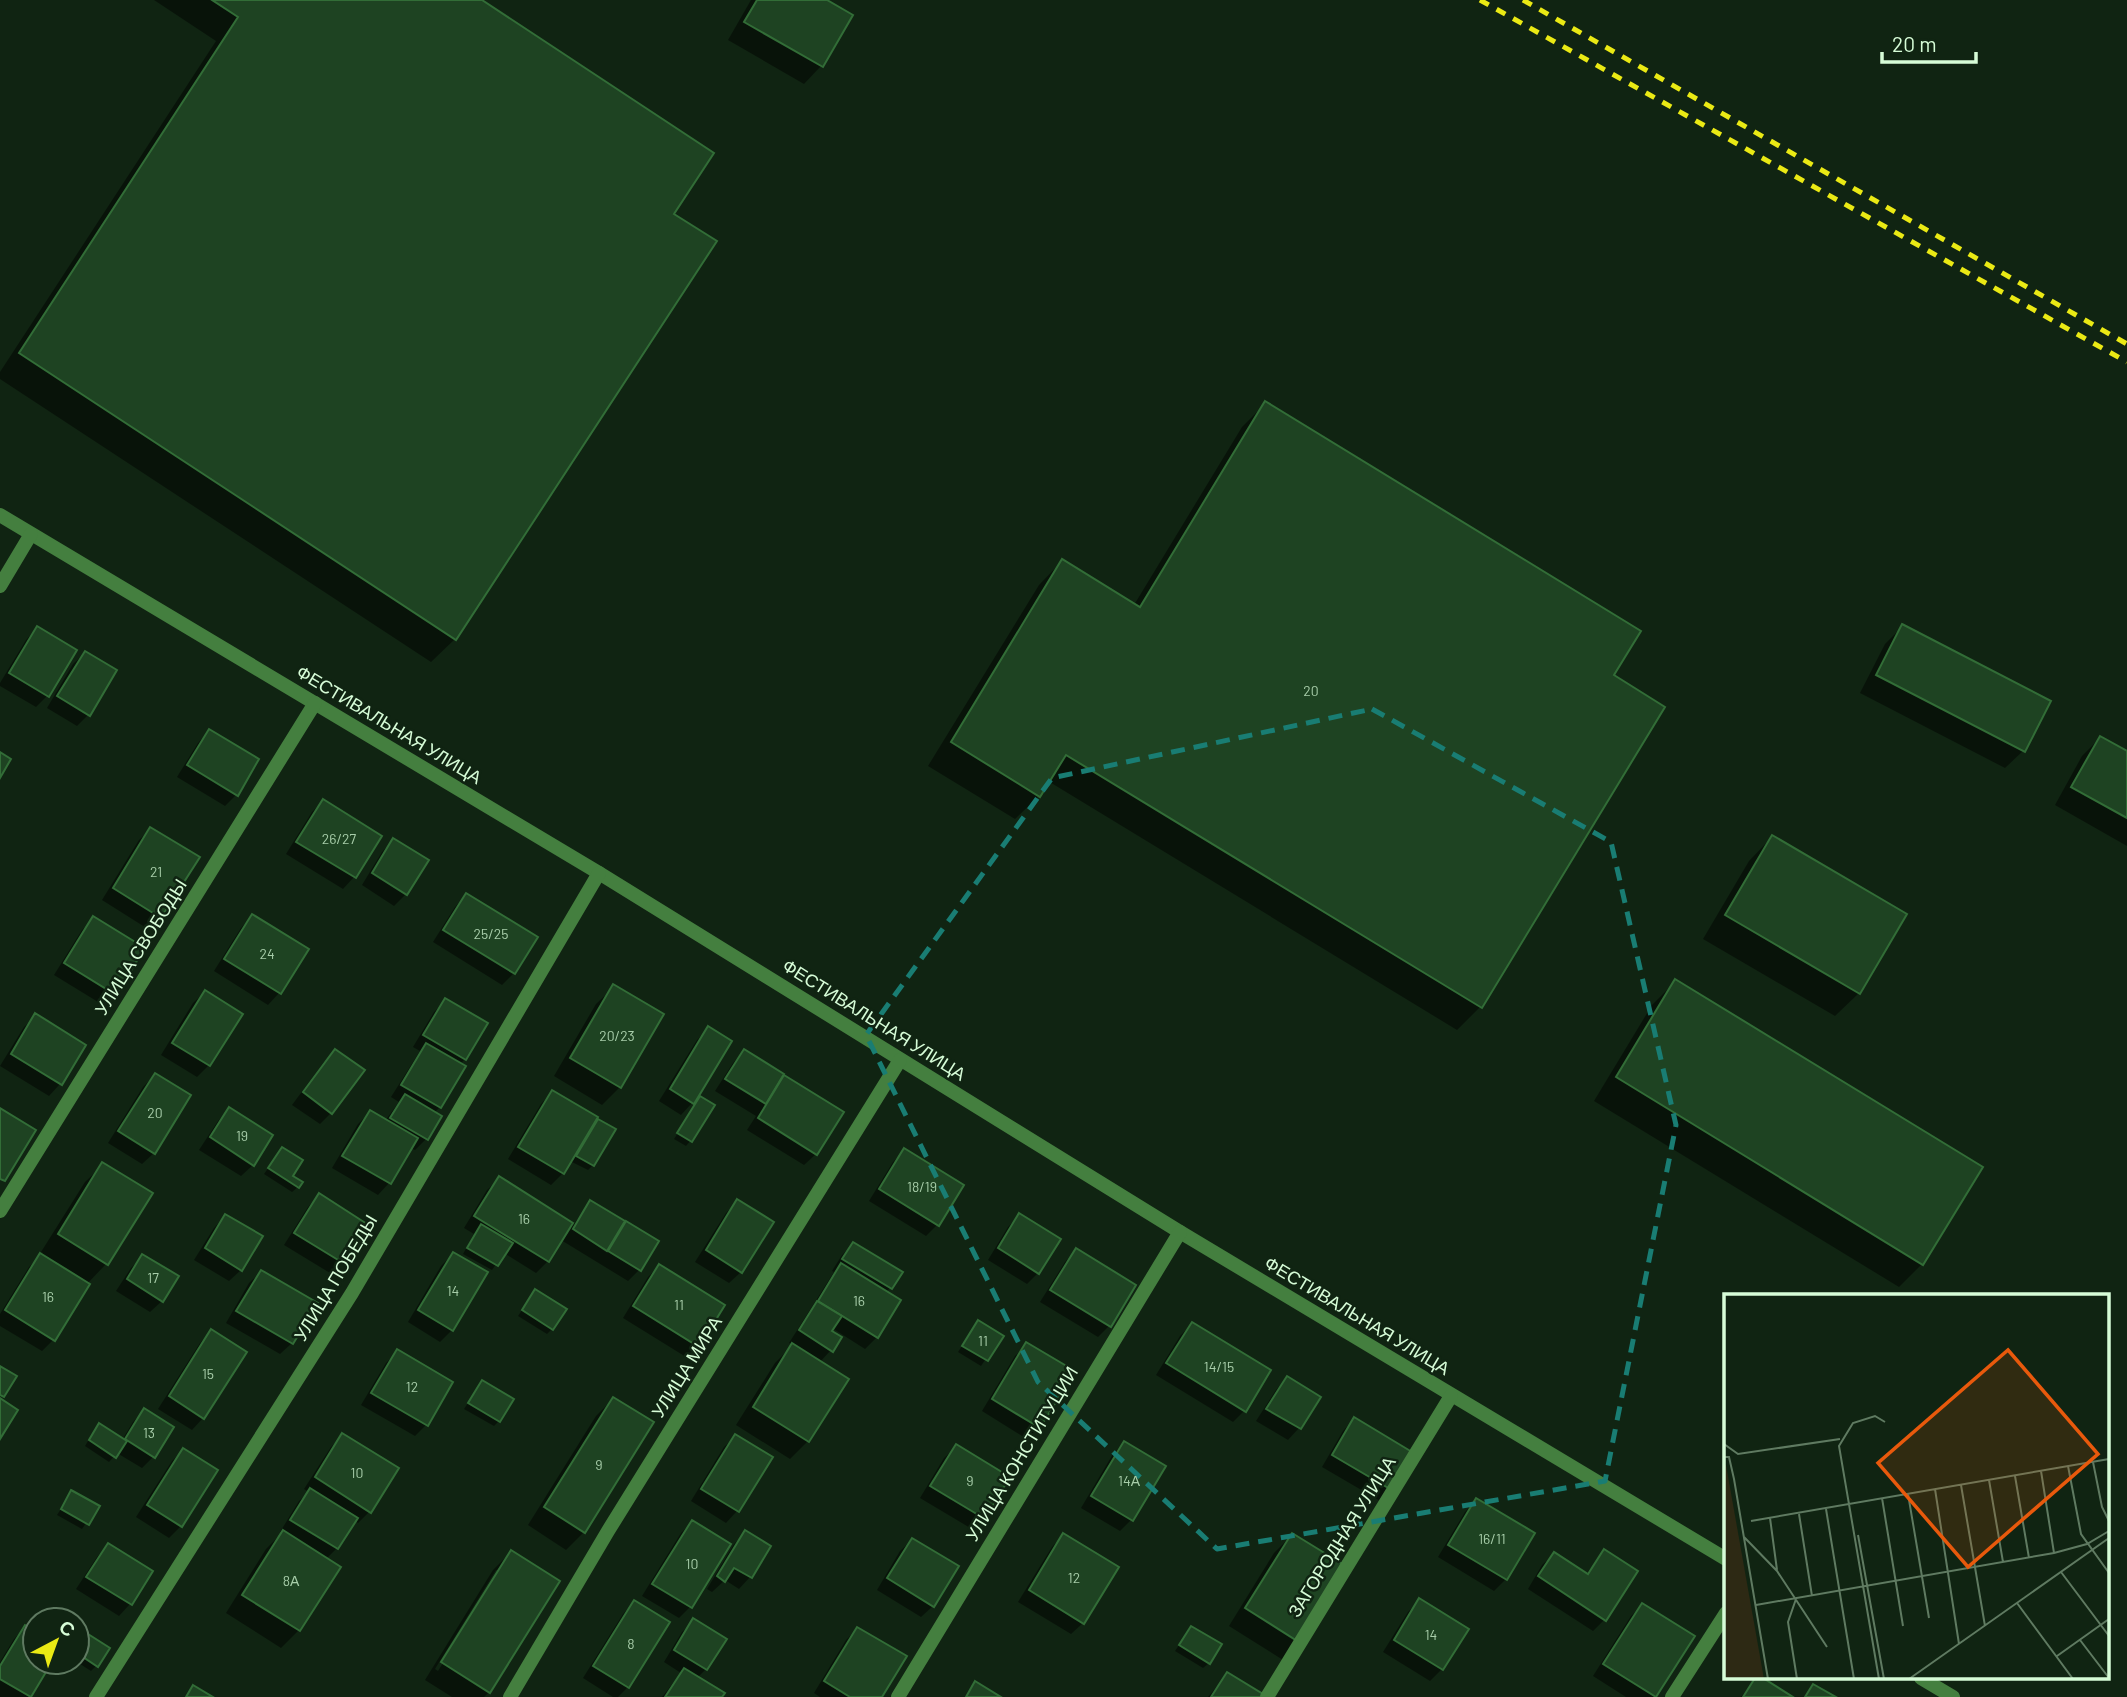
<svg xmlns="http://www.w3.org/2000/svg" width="2127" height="1697" font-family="Barlow,sans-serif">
<rect width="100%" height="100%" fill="#102412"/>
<g fill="#0007" fill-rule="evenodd">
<path d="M154,0H478L672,214L455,639L431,662L0,379V372L216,41Z"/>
<path d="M751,0H823L851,16L821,66L804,84L728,40Z"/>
<path d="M1266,403L1612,676L1480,1007L1457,1030L1048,781L1039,796L1015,819L928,766L1039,585L1062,561L1134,605L1242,427Z"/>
<path d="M1903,626L2023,751L2005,768L1860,693L1885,644Z"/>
<path d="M37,628L47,696L36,707L0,686V683L26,640Z"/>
<path d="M85,653L88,715L77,726L47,708L73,664Z"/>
<path d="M209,731L236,795L225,806L177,777L198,743Z"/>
<path d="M2100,738L2127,753V846L2055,805L2082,756Z"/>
<path d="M323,801L380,836L354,877L343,889L286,854L312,812Z"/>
<path d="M151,829L160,917L148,929L102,900L139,840Z"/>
<path d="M1772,837L1859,993L1835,1016L1703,939L1749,861Z"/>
<path d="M393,840L406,894L394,906L362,885L382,852Z"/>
<path d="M466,895L514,973L502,985L433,942L455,907Z"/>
<path d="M252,916L279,993L268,1005L214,971L241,928Z"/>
<path d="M94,919L115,994L103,1005L54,975L82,930Z"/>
<path d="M1675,982L1922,1264L1899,1287L1594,1101L1652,1005Z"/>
<path d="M614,987L620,1087L602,1105L554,1076L596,1004Z"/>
<path d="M205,992L209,1065L197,1077L161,1055L193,1003Z"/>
<path d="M445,1001L465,1059L460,1064L440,1107L434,1113L426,1139L415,1150L410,1148L389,1183L378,1195L332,1168L358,1124L370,1112L385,1121L399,1102L391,1097L420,1051L413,1047L434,1012Z"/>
<path d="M36,1016L84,1046L60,1084L49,1096L0,1066L24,1027Z"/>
<path d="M709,1028L730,1042L692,1103L681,1115L659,1101L697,1040Z"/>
<path d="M336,1051L331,1113L320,1124L292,1105L324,1062Z"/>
<path d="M744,1051L842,1112L816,1154L804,1165L747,1130L756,1116L715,1091L733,1063Z"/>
<path d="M155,1075L154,1153L142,1164L108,1143L143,1087Z"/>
<path d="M552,1092L590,1130L599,1121L593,1165L588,1170L570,1161L563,1173L551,1185L508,1159L541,1104Z"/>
<path d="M701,1098L691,1140L686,1146L674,1139Z"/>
<path d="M229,1109L253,1165L241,1176L199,1150L218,1121Z"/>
<path d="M282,1149L290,1176L298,1187L292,1192L264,1174Z"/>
<path d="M905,1150L938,1224L926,1236L869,1201L893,1162Z"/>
<path d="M103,1165L150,1194L106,1264L87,1284L53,1340L42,1351L0,1326V1314L29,1267L43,1253L41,1252L85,1182Z"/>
<path d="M499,1179L573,1225L591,1202L657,1241L639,1270L628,1281L561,1240L548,1261L536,1273L504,1253L492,1270L463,1254L474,1234L464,1228L487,1190Z"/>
<path d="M319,1195L341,1262L330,1273L284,1245L308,1207Z"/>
<path d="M738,1201L741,1272L729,1283L695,1262L726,1213Z"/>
<path d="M225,1216L241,1270L229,1281L194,1260L214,1228Z"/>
<path d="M1019,1216L1038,1273L1027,1284L988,1260L1008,1227Z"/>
<path d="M853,1244L900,1273L886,1293L877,1337L865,1349L832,1328L831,1350L819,1363L808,1441L790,1459L736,1425L775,1363L793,1345L789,1343L834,1272L832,1271L842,1255Z"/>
<path d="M1076,1250L1109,1326L1098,1337L1040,1302L1065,1262Z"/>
<path d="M453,1254L452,1330L440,1342L408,1322L441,1266Z"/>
<path d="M143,1256L162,1301L150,1312L116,1291L131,1268Z"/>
<path d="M659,1266L698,1346L686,1357L623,1318L648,1277Z"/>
<path d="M261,1272L292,1343L280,1354L226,1323L249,1283Z"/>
<path d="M535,1291L552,1329L547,1334L518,1316Z"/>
<path d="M978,1322L1001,1336L981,1366L958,1352Z"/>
<path d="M1192,1324L1244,1411L1233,1422L1156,1375L1180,1336Z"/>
<path d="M211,1331L203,1418L192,1430L158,1409L200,1343Z"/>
<path d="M1027,1344L1072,1372L1039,1427L1027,1439L982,1411L1015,1356Z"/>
<path d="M398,1351L451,1382L426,1425L415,1436L361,1405L386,1363Z"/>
<path d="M1287,1378L1318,1397L1299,1428L1288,1440L1256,1421L1276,1390Z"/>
<path d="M482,1382L499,1421L494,1426L464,1409Z"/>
<path d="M613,1399L584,1532L566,1550L528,1525L596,1416Z"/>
<path d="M144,1410L172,1428L153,1457L142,1468L117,1453L109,1462L85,1446L94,1431L122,1440L133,1422Z"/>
<path d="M1354,1419L1415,1456L1382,1502L1322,1467L1343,1431Z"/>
<path d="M343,1435L370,1511L358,1523L354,1520L337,1548L326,1559L339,1567L299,1630L281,1648L226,1613L266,1549L282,1533L280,1532L299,1501L309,1492L304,1489L331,1447Z"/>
<path d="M736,1436L771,1457L737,1511L726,1523L691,1501L724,1447Z"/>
<path d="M1125,1443L1131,1520L1120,1531L1081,1508L1113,1454Z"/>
<path d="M956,1447L983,1518L972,1529L920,1498L944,1458Z"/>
<path d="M183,1450L216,1470L181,1526L169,1538L136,1517L172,1461Z"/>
<path d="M72,1492L97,1507L82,1529L57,1515Z"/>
<path d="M1476,1500L1506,1579L1494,1591L1438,1557L1465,1512Z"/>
<path d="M692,1522L690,1607L679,1618L642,1596L681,1533Z"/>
<path d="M746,1532L769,1547L750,1577L739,1589L725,1580L712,1592L707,1589L734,1544Z"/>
<path d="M1063,1535L1083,1623L1071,1634L1018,1602L1052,1547Z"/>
<path d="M1292,1535L1346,1568L1283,1660L1229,1626L1274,1553Z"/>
<path d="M912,1540L933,1606L921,1617L877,1590L900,1551Z"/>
<path d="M108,1545L151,1572L130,1604L119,1616L76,1589L97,1557Z"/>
<path d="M1605,1551V1619L1593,1631L1528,1589L1542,1565L1554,1554L1586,1574Z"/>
<path d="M511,1552L489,1692L484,1697H452L425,1680L493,1570ZM496,1570H500L438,1671L435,1669Z"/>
<path d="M1419,1601L1466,1629L1442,1669L1430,1681L1383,1652L1408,1612Z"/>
<path d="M634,1602L668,1623L628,1687L618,1697H613L583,1678L623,1614Z"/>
<path d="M1643,1605L1693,1637L1654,1697H1626L1593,1676L1631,1616Z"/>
<path d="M694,1621L724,1639L706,1669L697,1678L720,1697H662L681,1673L664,1662L682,1632Z"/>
<path d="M25,1627L35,1633V1662H50L28,1697H0V1662L14,1639Z"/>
<path d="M1191,1628L1209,1663L1203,1668L1175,1651Z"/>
<path d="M77,1629L96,1666L91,1671L77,1662Z"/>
<path d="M857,1629L880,1697H820L814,1693L846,1640Z"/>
<path d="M1227,1674L1265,1697H1208Z"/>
<path d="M1757,1678H1760L1790,1697H1741Z"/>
</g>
<g fill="#1e4322" stroke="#326d37" stroke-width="2">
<path d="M212,0H482L714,153L674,214L717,241L456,640L19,353L238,17Z"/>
<path d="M757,0H827L853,15L823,67L744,22Z"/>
<path d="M1265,401L1641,631L1614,675L1665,707L1482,1008L1066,755L1040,797L951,742L1062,559L1140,607Z"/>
<path d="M1902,624L2051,701L2025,752L1876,675Z"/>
<path d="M37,626L77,650L49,697L9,673Z"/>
<path d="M85,651L117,670L90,716L57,696Z"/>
<path d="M209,729L259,759L238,796L187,765Z"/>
<path d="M2100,736L2127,751V818L2071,787Z"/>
<path d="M0,752L11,759L0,778Z"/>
<path d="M323,799L382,836L356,878L296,842Z"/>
<path d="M150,827L200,857L161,918L113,888Z"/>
<path d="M1772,835L1907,914L1860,994L1725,915Z"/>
<path d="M393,838L429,860L407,895L372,873Z"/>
<path d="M466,893L538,937L515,974L443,930Z"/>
<path d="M252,914L309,949L281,994L224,959Z"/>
<path d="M93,916L145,948L116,995L64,963Z"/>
<path d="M1675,979L1983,1167L1923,1265L1616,1077Z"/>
<path d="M613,984L664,1014L621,1088L570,1058Z"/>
<path d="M205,990L243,1014L210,1066L172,1043Z"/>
<path d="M445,998L488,1023L466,1060L423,1035Z"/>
<path d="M35,1013L86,1045L62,1085L11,1054Z"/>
<path d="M708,1026L732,1041L694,1104L670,1089Z"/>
<path d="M426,1043L466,1066L441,1108L401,1085Z"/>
<path d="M335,1049L365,1070L332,1114L303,1092Z"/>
<path d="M744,1049L784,1074L766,1104L725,1079Z"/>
<path d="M155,1073L191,1095L155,1154L118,1131Z"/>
<path d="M784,1075L844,1112L817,1155L758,1118Z"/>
<path d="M552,1090L598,1117L564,1174L518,1147Z"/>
<path d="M405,1094L442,1116L428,1140L390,1118Z"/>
<path d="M700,1096L715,1105L692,1142L677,1133Z"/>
<path d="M229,1107L273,1135L254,1166L210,1137Z"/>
<path d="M0,1108L36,1130L5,1181L0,1179Z"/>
<path d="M370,1110L418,1138L391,1184L342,1156Z"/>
<path d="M598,1119L616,1129L594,1166L576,1156Z"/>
<path d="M282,1147L303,1160L293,1176L303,1182L299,1188L268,1168Z"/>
<path d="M904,1148L964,1185L939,1226L879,1189Z"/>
<path d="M102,1162L153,1193L108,1265L58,1234Z"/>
<path d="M499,1176L573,1223L549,1262L474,1216Z"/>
<path d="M319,1193L367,1224L343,1263L294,1233Z"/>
<path d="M737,1199L774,1222L742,1273L706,1250Z"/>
<path d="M590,1200L625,1221L607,1251L573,1229Z"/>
<path d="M1019,1213L1061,1239L1039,1274L998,1248Z"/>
<path d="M225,1214L263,1236L242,1271L205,1248Z"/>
<path d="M626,1221L659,1241L641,1271L608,1251Z"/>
<path d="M481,1224L513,1243L498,1266L467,1248Z"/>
<path d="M853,1242L903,1272L892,1289L842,1259Z"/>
<path d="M1076,1248L1136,1285L1111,1327L1050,1290Z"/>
<path d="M453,1252L488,1272L453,1331L418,1310Z"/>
<path d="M40,1253L90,1284L55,1341L5,1310Z"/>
<path d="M142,1254L179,1276L163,1302L127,1279Z"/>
<path d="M841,1263L901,1300L878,1338L818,1301Z"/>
<path d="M659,1264L725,1305L699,1347L633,1306Z"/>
<path d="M261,1270L318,1303L293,1344L236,1311Z"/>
<path d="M535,1289L567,1309L553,1330L522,1310Z"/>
<path d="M817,1301L842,1316L832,1331L842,1337L833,1352L799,1330Z"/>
<path d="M978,1320L1004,1336L988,1361L962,1346Z"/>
<path d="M1192,1322L1271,1370L1246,1412L1166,1363Z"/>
<path d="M211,1329L247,1352L204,1419L169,1396Z"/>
<path d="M1026,1342L1075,1371L1040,1428L992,1399Z"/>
<path d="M792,1343L849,1379L809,1442L753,1407Z"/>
<path d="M397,1349L453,1382L428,1426L371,1393Z"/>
<path d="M0,1366L17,1376L4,1397L0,1395Z"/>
<path d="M1287,1376L1321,1397L1301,1429L1266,1409Z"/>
<path d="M482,1380L514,1399L500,1422L468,1403Z"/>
<path d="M613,1397L654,1422L585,1533L544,1507Z"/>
<path d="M0,1398L18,1410L0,1439Z"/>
<path d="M144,1408L174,1427L155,1458L125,1439Z"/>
<path d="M1354,1417L1417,1455L1395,1492L1332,1455Z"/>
<path d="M99,1423L127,1441L116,1458L89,1440Z"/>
<path d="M342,1433L399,1468L371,1513L315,1477Z"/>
<path d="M735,1434L773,1457L739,1512L701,1489Z"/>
<path d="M1124,1441L1166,1466L1133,1521L1091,1496Z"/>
<path d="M956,1444L1010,1477L985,1519L930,1486Z"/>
<path d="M183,1448L218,1470L182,1527L147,1505Z"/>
<path d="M310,1488L358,1518L338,1549L290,1520Z"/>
<path d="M71,1490L100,1506L89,1525L61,1509Z"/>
<path d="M1476,1498L1535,1533L1507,1580L1448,1545Z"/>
<path d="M692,1520L731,1544L692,1608L652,1584Z"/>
<path d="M283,1530L341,1567L300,1631L242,1595Z"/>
<path d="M745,1530L771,1546L752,1578L734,1568L725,1582L717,1576Z"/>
<path d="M1063,1533L1119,1567L1084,1624L1029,1590Z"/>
<path d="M1292,1533L1349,1568L1302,1644L1245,1608Z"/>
<path d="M912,1538L959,1566L934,1607L887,1578Z"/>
<path d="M108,1543L153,1571L132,1605L86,1577Z"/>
<path d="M1604,1549L1638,1571L1606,1621L1538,1576L1554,1552L1588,1574Z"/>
<path d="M511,1550L560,1581L490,1693L441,1662Z"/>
<path d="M1419,1598L1469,1629L1443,1670L1394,1640Z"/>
<path d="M634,1600L670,1622L629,1688L593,1666Z"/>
<path d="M1642,1603L1695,1636L1656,1697L1603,1664Z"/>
<path d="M693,1618L727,1639L707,1670L674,1650Z"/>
<path d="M25,1625L35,1631V1662H52L31,1697L0,1679V1666Z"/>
<path d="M1191,1626L1222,1644L1210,1664L1179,1645Z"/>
<path d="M77,1627L110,1648L98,1667L77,1653Z"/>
<path d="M857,1627L907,1656L882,1697H850L824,1681Z"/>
<path d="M684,1668L725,1693L722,1697H665Z"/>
<path d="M1227,1672L1268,1697H1211Z"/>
<path d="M1755,1678H1763L1793,1697H1743Z"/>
<path d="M975,1681L1001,1697H966Z"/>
<path d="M1813,1684L1836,1697H1805Z"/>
<path d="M193,1685L213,1697H186Z"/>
</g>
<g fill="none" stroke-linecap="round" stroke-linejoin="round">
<g stroke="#447f3f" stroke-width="14">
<path d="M0,515L599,873L1180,1232L1726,1559"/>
<path d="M0,586L31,534"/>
<path d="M0,1211L315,703"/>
<path d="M1921,1678L1953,1697"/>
<path d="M96,1697L352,1293L599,873"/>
<path d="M510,1697L608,1531L900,1060"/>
<path d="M898,1697L1180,1232"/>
<path d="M1267,1697L1451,1396"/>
<path d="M1672,1697L1726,1613"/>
</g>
<g stroke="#eae914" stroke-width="5" stroke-dasharray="10 9" stroke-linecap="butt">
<path d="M1480,0L2127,362"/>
<path d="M1523,0L2127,344"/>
</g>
</g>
<path fill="none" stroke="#197d73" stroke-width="5" stroke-dasharray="14 9" stroke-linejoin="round" d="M1372,709L1611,842L1676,1125L1605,1481L1217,1549L1038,1382L866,1035L1052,778Z"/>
<g text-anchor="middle" stroke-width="5" stroke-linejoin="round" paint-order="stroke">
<g font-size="14" fill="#a8ceaa">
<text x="1311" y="696">20</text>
<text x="339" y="844">26/27</text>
<text x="156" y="877">21</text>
<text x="491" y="939">25/25</text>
<text x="267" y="959">24</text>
<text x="617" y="1041">20/23</text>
<text x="155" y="1118">20</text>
<text x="242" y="1141">19</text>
<text x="922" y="1192">18/19</text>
<text x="524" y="1224">16</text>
<text x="153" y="1283">17</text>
<text x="453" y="1296">14</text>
<text x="48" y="1302">16</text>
<text x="859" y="1306">16</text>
<text x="679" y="1310">11</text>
<text x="983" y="1346">11</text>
<text x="1219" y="1372">14/15</text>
<text x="208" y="1379">15</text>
<text x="412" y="1392">12</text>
<text x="149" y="1438">13</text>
<text x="599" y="1470">9</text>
<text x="357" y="1478">10</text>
<text x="970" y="1486">9</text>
<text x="1129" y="1486">14А</text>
<text x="1492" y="1544">16/11</text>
<text x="692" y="1569">10</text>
<text x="1074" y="1583">12</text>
<text x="291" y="1586">8А</text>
<text x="1431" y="1640">14</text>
<text x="631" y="1649">8</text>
</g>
<g font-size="18" fill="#d6fcd7" stroke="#102412">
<text transform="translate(389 725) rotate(31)" y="6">ФЕСТИВАЛЬНАЯ УЛИЦА</text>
<text transform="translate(141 947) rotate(-58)" y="6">УЛИЦА СВОБОДЫ</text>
<text transform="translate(874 1020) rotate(32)" y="6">ФЕСТИВАЛЬНАЯ УЛИЦА</text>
<text transform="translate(336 1278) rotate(-59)" y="6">УЛИЦА ПОБЕДЫ</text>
<text transform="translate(1357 1316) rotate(31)" y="6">ФЕСТИВАЛЬНАЯ УЛИЦА</text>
<text transform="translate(687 1367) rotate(-58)" y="6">УЛИЦА МИРА</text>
<text transform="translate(1022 1454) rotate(-59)" y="6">УЛИЦА КОНСТИТУЦИИ</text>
<text transform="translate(1342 1537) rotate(-58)" y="6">ЗАГОРОДНАЯ УЛИЦА</text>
</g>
</g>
<g transform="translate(1724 1294)">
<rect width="385" height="385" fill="#102412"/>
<path d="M0,171H2L40,385H0Z" fill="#2d2914"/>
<path fill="none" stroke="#5f7a61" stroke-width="2" d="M0,150L14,160L116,145M0,163H5L10,185L44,385M369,168L378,213L385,227M344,172L357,240L385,279M317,177L330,259M291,182L305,264M265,186L279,268M237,191L261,332M211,195L235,350M184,200L205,324M158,204L179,332M102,215L130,385M75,220L88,302M46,224L53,276M27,227L385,165M134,241L160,385M20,243L53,277L103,353M337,278L385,342M72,305L64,328L73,385M293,309L349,385M32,311L330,259L363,250L385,237M356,346L385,384M333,362L385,325M155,385L115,152L129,129L151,122L161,128M185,385L385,244"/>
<path fill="#e8590c" fill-opacity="0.15" stroke="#e8590c" stroke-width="3.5" d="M284,56L374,160L244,273L154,169Z"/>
<rect width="385" height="385" fill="none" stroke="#d6fcd7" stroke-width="3.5"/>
</g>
<g transform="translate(56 1641) rotate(41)"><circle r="33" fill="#102412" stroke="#5f7a61" stroke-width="2"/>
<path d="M0-5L12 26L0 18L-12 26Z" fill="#eae914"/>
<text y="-10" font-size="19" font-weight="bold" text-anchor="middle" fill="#d6fcd7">С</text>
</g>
<path d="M1882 52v10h94v-10" fill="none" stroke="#d6fcd7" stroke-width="3.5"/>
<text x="1892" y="52" font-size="21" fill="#d6fcd7" stroke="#102412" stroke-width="5" paint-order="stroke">20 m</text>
</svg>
